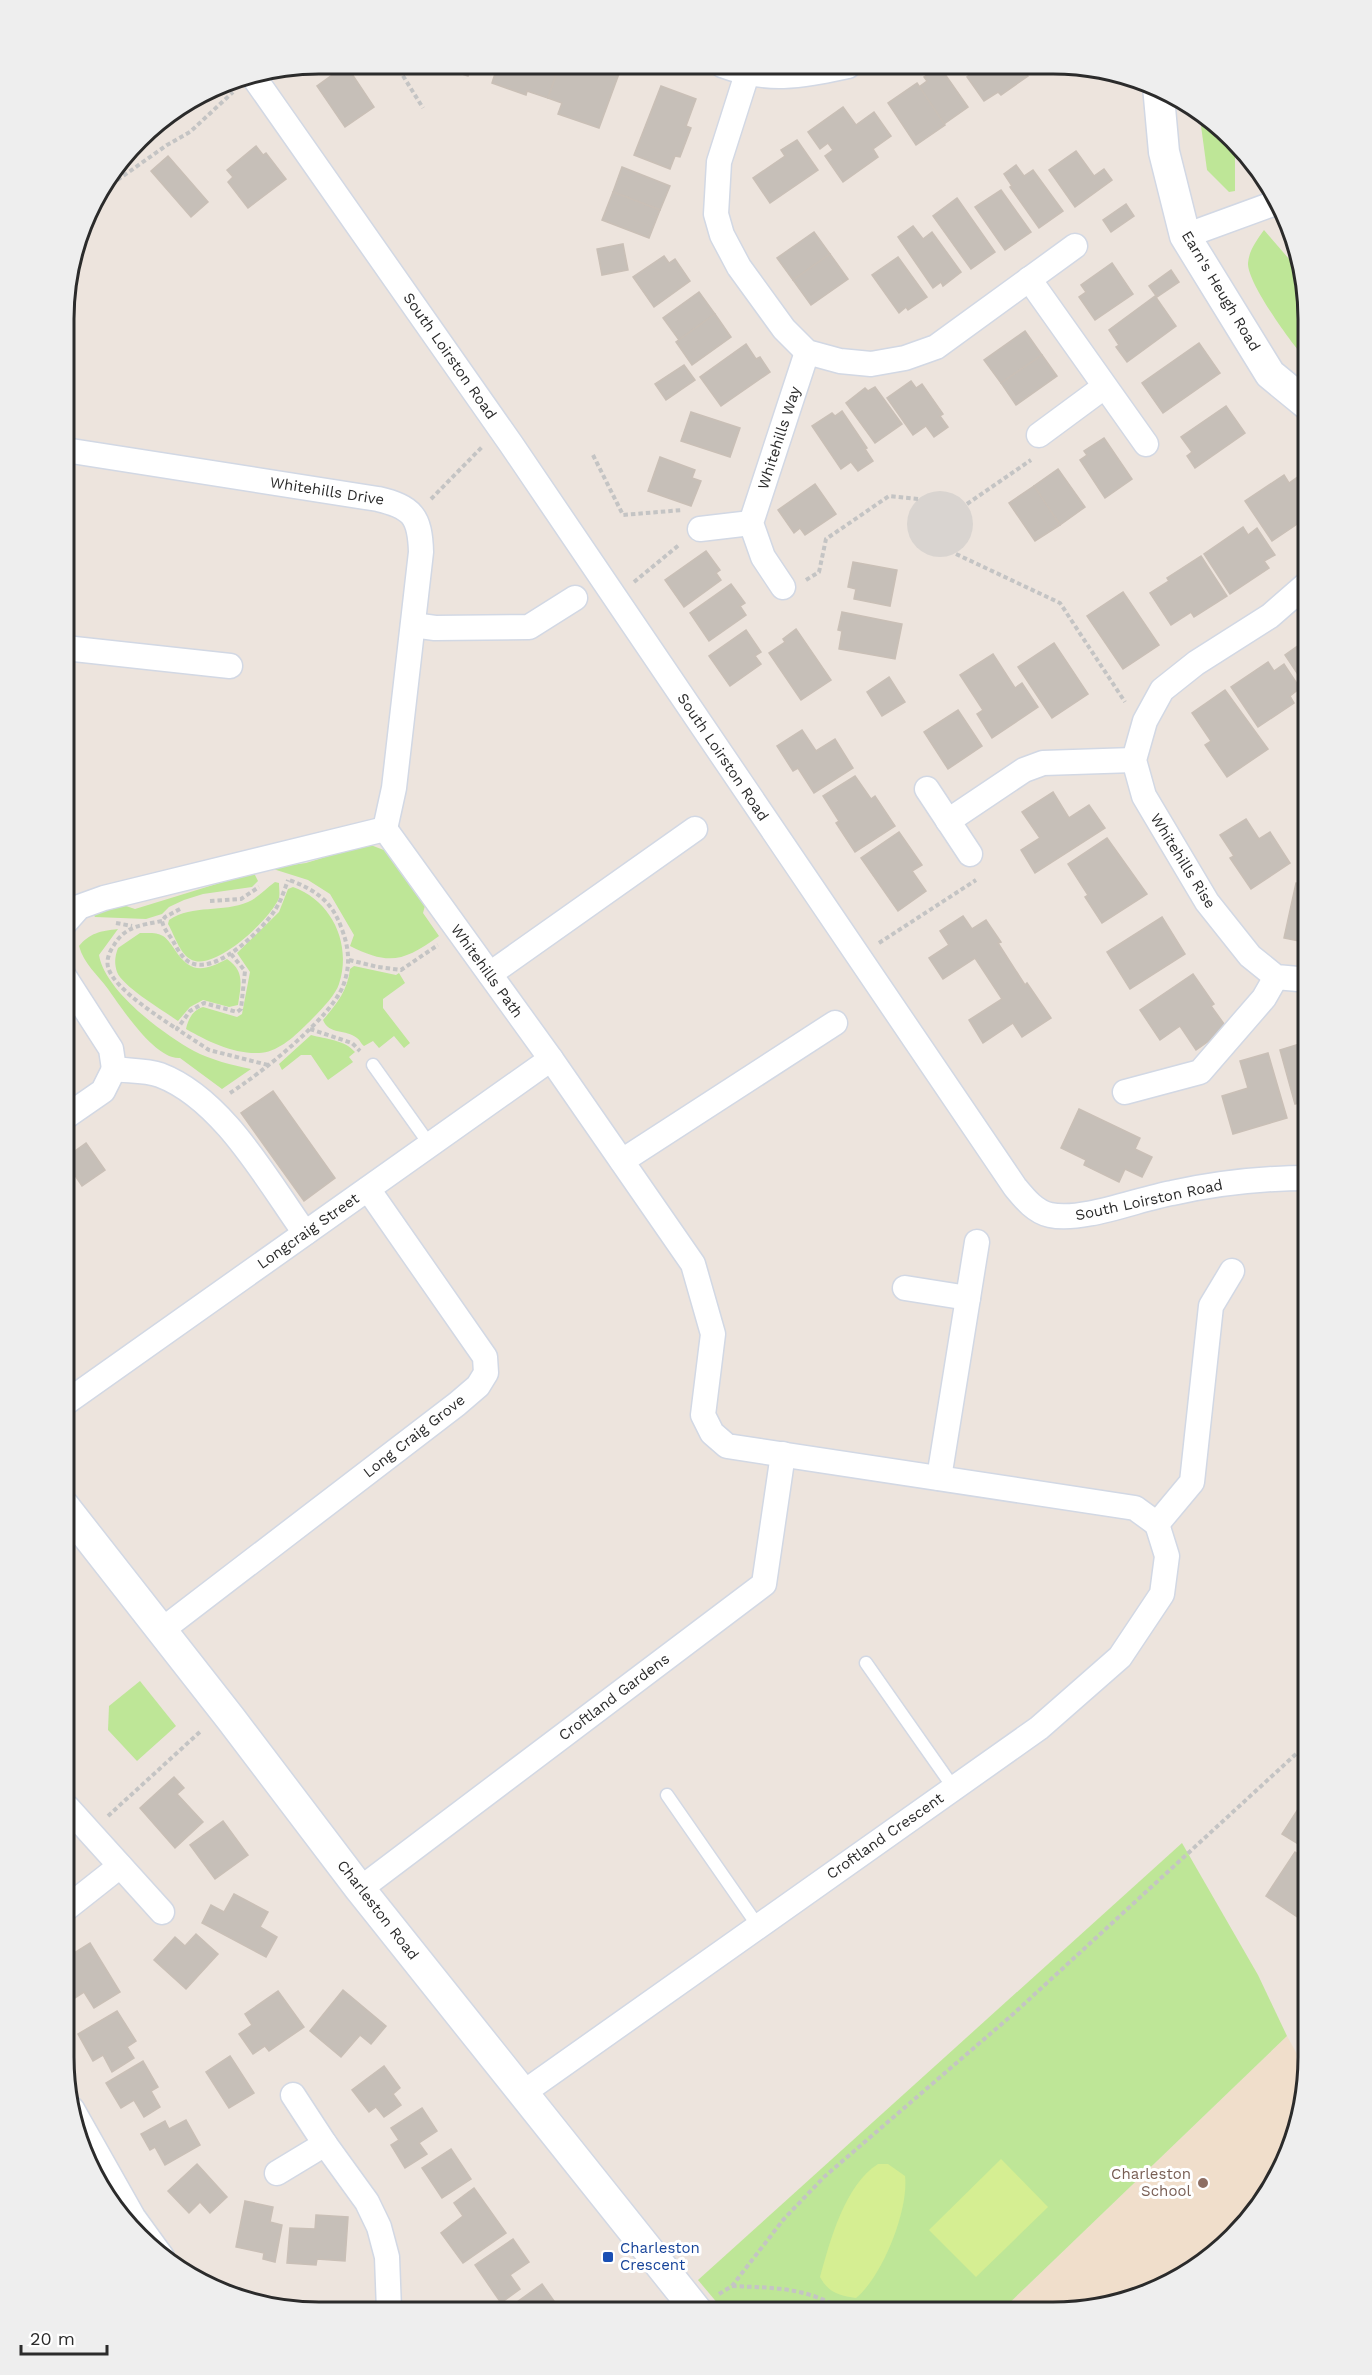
<svg xmlns="http://www.w3.org/2000/svg" width="1372" height="2375" font-family="'Work Sans',sans-serif">
<rect width="100%" height="100%" fill="#ede4dd"/>
<path fill="#f0decb" d="M1287,2036L1308,2074L1290,2154L1256,2212L1196,2269L1136,2298L1053,2312H1000Z"/>
<g fill="#bee697">
<path d="M1199,111L1222,126L1235,142V191L1229,192L1207,170Z"/>
<path d="M1264,230L1302,274L1309,319V363C1294,347 1247,283 1248,263C1249,250 1257,240 1264,230Z"/>
<path d="M368,844L389,852L426,902L423,913L439,936C404,961 390,966 350,946L354,935L330,894L308,880L270,868L306,863Z"/>
<path d="M249,871H253L258,881L252,887L203,894L184,900L169,907L162,914L146,919L95,917L92,912L114,902L135,909L236,878Z"/>
<path d="M275,882L279,883C279,887 280,894 279,898C271,918 220,967 195,961C181,958 175,936 168,924L169,920C193,904 223,913 248,902C258,898 266,888 275,882Z"/>
<path d="M293,887C332,901 352,944 339,984C335,997 315,1016 305,1026C294,1037 276,1053 259,1053C233,1054 207,1041 186,1029C188,1019 193,1010 203,1007L237,1017L242,1014L250,972L237,953L279,912L288,889Z"/>
<path d="M118,929L99,955C105,991 163,1034 194,1051C211,1060 232,1065 251,1069L222,1089L180,1058C155,1060 121,1007 108,989C97,974 84,964 79,946C90,933 100,931 118,929Z"/>
<path d="M140,933C148,933 157,932 163,936C168,939 172,946 175,950C190,973 203,972 227,959C245,971 241,985 238,1005L229,1007L203,1000L190,1007L178,1021C164,1011 123,987 117,972C114,963 115,956 118,948Z"/>
<path d="M354,966L396,975L399,973L405,983L383,999V1008L410,1043L404,1048L394,1036L379,1048L373,1041L364,1046C361,1044 360,1040 357,1038C346,1029 329,1035 323,1020C336,1005 348,990 350,969Z"/>
<path d="M311,1035C326,1039 345,1040 355,1052L349,1057L353,1062L328,1080L311,1055H301L282,1070L279,1064Z"/>
<path d="M140,1681L176,1726L137,1761L108,1730L109,1706Z"/>
<path d="M1182,1843L1258,1975L1287,2036L1000,2312L724,2311L698,2280Z"/>
</g>
<g fill="#d5ee92">
<path d="M1001,2159L1048,2207L976,2277L929,2230Z"/>
<path d="M878,2164H888L905,2176C909,2210 882,2277 856,2298C839,2296 828,2292 820,2277C830,2240 845,2185 878,2164Z"/>
</g>
<circle fill="#d9d4d0" cx="940" cy="524" r="33"/>
<g fill="#c6bfb8" stroke="#c9bfb6" stroke-width="1.5">
<path d="M440,64H472L468,76L439,66Z"/>
<path d="M498,64H542L558,70L548,98L527,91L526,95L492,83Z"/>
<path d="M346,65L374,107L345,127L317,86Z"/>
<path d="M576,65H604L620,71L599,128L558,114L562,103L548,98L558,70L572,75Z"/>
<path d="M979,67H1022L1028,76L1001,95L998,92L984,101L967,77Z"/>
<path d="M937,68L940,71L942,70L968,107L944,124L919,87L927,81L924,77Z"/>
<path d="M917,83L945,125L916,145L888,103Z"/>
<path d="M661,86L696,99L686,126L691,128L680,157L675,156L670,169L634,155Z"/>
<path d="M843,107L856,125L874,112L891,136L873,149L878,157L843,182L825,156L833,150L828,143L820,149L808,132Z"/>
<path d="M797,140L818,170L770,203L753,178L785,156L781,150Z"/>
<path d="M256,146L263,155L266,153L286,179L248,208L228,182L233,177L227,170Z"/>
<path d="M1076,151L1094,176L1104,169L1112,180L1075,207L1049,170Z"/>
<path d="M168,156L208,202L191,217L151,171Z"/>
<path d="M1016,165L1024,176L1033,170L1063,211L1039,228L1010,187L1012,186L1004,174Z"/>
<path d="M622,167L670,186L660,210L613,192Z"/>
<path d="M1001,190L1031,232L1005,250L975,207Z"/>
<path d="M613,192L660,210L649,238L602,220Z"/>
<path d="M957,198L995,252L971,269L933,216Z"/>
<path d="M1126,204L1134,216L1111,232L1103,220Z"/>
<path d="M913,226L923,239L932,232L961,272L943,286L941,282L933,288L898,237Z"/>
<path d="M814,232L830,254L793,280L777,258Z"/>
<path d="M623,244L628,270L602,275L597,249Z"/>
<path d="M830,254L848,279L811,305L793,280Z"/>
<path d="M664,256L669,263L675,259L690,281L654,307L633,277Z"/>
<path d="M898,257L927,297L908,310L906,307L899,313L872,275Z"/>
<path d="M1112,263L1133,294L1095,320L1079,297L1086,292L1081,285Z"/>
<path d="M1171,270L1179,282L1157,297L1149,286Z"/>
<path d="M699,292L715,314L679,340L663,318Z"/>
<path d="M1155,296L1176,326L1127,362L1116,347L1119,345L1109,330Z"/>
<path d="M715,314L731,337L692,365L676,342Z"/>
<path d="M1025,331L1042,355L1001,383L984,360Z"/>
<path d="M1199,343L1220,373L1163,413L1142,383Z"/>
<path d="M746,344L756,359L760,357L770,372L721,406L700,377Z"/>
<path d="M1042,355L1057,376L1016,405L1001,383Z"/>
<path d="M684,365L695,380L666,400L655,384Z"/>
<path d="M911,381L916,388L922,384L943,414L940,416L948,427L934,437L926,426L913,435L887,398Z"/>
<path d="M875,387L902,424L875,443L846,403L865,388L868,391Z"/>
<path d="M1226,406L1245,433L1195,468L1187,456L1192,452L1181,437Z"/>
<path d="M842,411L867,448L865,449L873,461L858,471L851,462L841,469L812,426L832,413L835,416Z"/>
<path d="M691,412L740,428L730,457L681,441Z"/>
<path d="M1104,438L1132,479L1105,498L1080,460L1087,455L1084,451Z"/>
<path d="M660,457L695,470L692,478L701,481L691,506L648,491Z"/>
<path d="M1058,469L1085,507L1060,525L1034,486Z"/>
<path d="M1284,475L1289,483L1299,476L1309,491V506L1305,508L1309,516L1272,541L1245,501Z"/>
<path d="M815,484L836,514L805,535L800,528L794,533L778,510Z"/>
<path d="M1034,486L1060,525L1035,541L1009,503Z"/>
<path d="M1243,527L1248,535L1257,528L1275,555L1264,561L1269,568L1230,594L1204,554Z"/>
<path d="M706,551L720,570L716,573L721,580L684,607L665,580Z"/>
<path d="M1201,556L1227,596L1194,617L1191,612L1171,625L1150,593L1169,581L1167,578Z"/>
<path d="M853,562L897,570L890,606L854,599L856,589L848,587Z"/>
<path d="M731,584L745,603L740,606L746,615L709,641L690,613Z"/>
<path d="M1123,592L1159,645L1123,669L1087,616Z"/>
<path d="M842,612L902,624L895,659L839,649L842,631L838,630Z"/>
<path d="M796,629L831,680L801,700L769,653L785,642L783,639Z"/>
<path d="M746,630L761,652L755,656L761,664L730,686L709,656Z"/>
<path d="M1309,638V691L1285,655Z"/>
<path d="M1054,643L1088,694L1052,718L1018,667Z"/>
<path d="M993,654L1015,688L1022,683L1038,707L992,738L977,714L983,710L960,675Z"/>
<path d="M1268,662L1274,671L1284,664L1300,688L1290,696L1294,703L1258,727L1231,687Z"/>
<path d="M889,677L905,702L882,716L867,692Z"/>
<path d="M1225,690L1268,749L1227,777L1205,745L1211,741L1192,713Z"/>
<path d="M958,710L982,746L948,769L924,732Z"/>
<path d="M802,730L816,751L835,739L853,768L814,793L798,768L793,771L777,746Z"/>
<path d="M855,776L871,799L875,796L895,826L855,852L836,823L839,821L823,796Z"/>
<path d="M1053,792L1069,818L1089,805L1105,828L1035,873L1021,850L1040,838L1022,812Z"/>
<path d="M1246,819L1259,839L1270,832L1290,863L1251,889L1230,858L1234,856L1220,835Z"/>
<path d="M899,832L922,865L912,871L926,891L898,911L861,858Z"/>
<path d="M1107,838L1147,894L1102,923L1085,897L1088,895L1068,864Z"/>
<path d="M1296,883L1309,885V943L1284,938Z"/>
<path d="M963,916L972,929L986,920L1001,942L998,943L1025,985L1027,983L1051,1018L1022,1037L1013,1023L983,1043L969,1020L1002,999L975,958L943,979L929,958L949,945L940,931Z"/>
<path d="M1162,917L1185,954L1130,989L1107,952Z"/>
<path d="M1193,974L1214,1004L1211,1006L1227,1028L1196,1050L1180,1026L1160,1040L1140,1010Z"/>
<path d="M1309,1041V1100L1295,1104L1280,1050Z"/>
<path d="M1268,1053L1287,1118L1233,1134L1222,1096L1248,1088L1240,1061Z"/>
<path d="M273,1091L335,1178L304,1201L241,1113Z"/>
<path d="M1079,1109L1140,1138L1135,1149L1152,1157L1142,1177L1125,1169L1119,1182L1084,1165L1086,1160L1061,1148Z"/>
<path d="M86,1143L105,1170L82,1186L64,1159Z"/>
<path d="M64,1178L73,1192L64,1198Z"/>
<path d="M174,1777L184,1788L177,1794L203,1822L175,1848L140,1808Z"/>
<path d="M1309,1792L1308,1850L1282,1834Z"/>
<path d="M223,1821L248,1855L215,1879L190,1845Z"/>
<path d="M1295,1852L1308,1861V1924L1266,1896Z"/>
<path d="M234,1894L268,1912L260,1927L277,1937L266,1957L202,1923L211,1905L224,1912Z"/>
<path d="M196,1934L218,1954L186,1989L154,1960L175,1937L185,1946Z"/>
<path d="M90,1943L120,1992L94,2008L84,1992L64,2005L63,1960Z"/>
<path d="M343,1990L386,2026L371,2044L360,2035L341,2057L310,2031Z"/>
<path d="M278,1991L304,2027L269,2051L265,2046L253,2054L239,2034L252,2025L245,2014Z"/>
<path d="M117,2011L136,2041L127,2047L134,2058L112,2072L103,2055L93,2061L78,2034Z"/>
<path d="M230,2056L254,2093L229,2108L206,2072Z"/>
<path d="M143,2061L158,2087L151,2091L160,2107L144,2117L134,2100L121,2108L106,2083Z"/>
<path d="M384,2066L400,2088L393,2094L401,2105L384,2117L376,2107L369,2112L352,2090Z"/>
<path d="M422,2108L437,2131L419,2143L427,2154L405,2168L391,2145L399,2140L391,2128Z"/>
<path d="M186,2120L200,2145L165,2165L155,2147L150,2150L141,2134L165,2121L169,2129Z"/>
<path d="M451,2149L471,2179L442,2198L422,2168Z"/>
<path d="M197,2164L227,2197L210,2213L200,2202L189,2213L168,2191Z"/>
<path d="M474,2188L506,2233L463,2263L441,2233L463,2216L454,2203Z"/>
<path d="M245,2201L273,2207L270,2222L282,2225L275,2262L263,2259L264,2253L236,2247Z"/>
<path d="M316,2215L348,2217L345,2261L317,2259L316,2265L287,2263L290,2228L315,2229Z"/>
<path d="M513,2239L529,2262L510,2275L520,2289L501,2303L475,2265Z"/>
<path d="M542,2284L561,2311L517,2310L513,2305Z"/>
</g>
<g fill="none" stroke-linecap="round" stroke-linejoin="round">
<g stroke="#d2d8e4" stroke-width="15">
<g id="service">
<path d="M373,1065L430,1145"/>
<path d="M866,1663L953,1787"/>
<path d="M667,1795L758,1926"/>
</g>
</g>
<g stroke="#d2d8e4" stroke-width="27">
<g id="minor">
<path d="M722,65C770,83 800,76 848,66"/>
<path d="M747,74L719,162L716,214L722,235L739,267L784,329L807,352L840,361L871,364L905,358L936,347L1075,246"/>
<path d="M253,76L511,444L1015,1187C1024,1198 1035,1212 1050,1215C1083,1222 1138,1199 1172,1193C1217,1183 1263,1178 1309,1178"/>
<path d="M1185,236L1278,202"/>
<path d="M1029,279L1146,444"/>
<path d="M1039,435L1104,387"/>
<path d="M65,450L378,499C412,507 420,516 421,552L394,788L385,829"/>
<path d="M700,529L751,523"/>
<path d="M783,587L763,557L751,523L807,352"/>
<path d="M413,625L435,628L529,627L575,598"/>
<path d="M65,648L230,666"/>
<path d="M927,789L970,854"/>
<path d="M948,821L1024,770L1043,763L1134,760"/>
<path d="M64,924L79,907L104,898L385,829L551,1059L693,1264L713,1334L703,1415L712,1433L727,1446L1135,1508L1157,1524"/>
<path d="M490,974L695,829"/>
<path d="M64,976L111,1049L114,1069"/>
<path d="M1309,980L1276,977L1250,956L1207,902L1144,796L1134,760L1145,721L1162,690L1196,663L1270,616L1309,582"/>
<path d="M114,1069C128,1071 146,1070 160,1075C223,1099 267,1180 305,1233"/>
<path d="M1125,1092L1200,1072L1264,998L1276,977"/>
<path d="M64,1118L103,1091L114,1069"/>
<path d="M622,1161L835,1023"/>
<path d="M905,1288L968,1298"/>
<path d="M64,1404L551,1059"/>
<path d="M939,1478L977,1242"/>
<path d="M1157,1524L1192,1482L1211,1306L1232,1271"/>
<path d="M162,1630L457,1404L478,1386L486,1373L485,1357L368,1189"/>
<path d="M68,1808L162,1912"/>
<path d="M360,1889L764,1584L783,1454"/>
<path d="M63,1911L120,1866"/>
<path d="M523,2093L1039,1728L1120,1657L1162,1594L1167,1556L1157,1524"/>
<path d="M293,2095L325,2144L367,2202L379,2227L387,2257L389,2310"/>
<path d="M72,2109L133,2217L162,2257"/>
<path d="M277,2173L325,2144"/>
</g>
</g>
<g stroke="#d2d8e4" stroke-width="33">
<g id="tertiary">
<path d="M1158,86L1164,152L1185,236L1270,374L1309,406"/>
<path d="M64,1506L231,1719L360,1889L697,2311"/>
</g>
</g>
<g stroke="#c4c4c4" stroke-width="4" stroke-dasharray="4.5 3" stroke-linecap="butt">
<path d="M395,63L423,108"/>
<path d="M99,193L167,145L190,132L233,92"/>
<path d="M593,455L623,515L683,510"/>
<path d="M431,499L483,446"/>
<path d="M967,504L1031,460"/>
<path d="M956,554L1060,603L1125,702"/>
<path d="M806,580L819,572L826,539L889,496L918,499"/>
<path d="M634,582L679,545"/>
<path d="M210,901L241,899L259,887"/>
<path d="M180,909L165,917L162,921C164,930 169,934 173,941C178,950 184,962 194,964C220,971 262,930 275,910C281,901 284,891 288,880"/>
<path d="M162,921C142,925 125,926 114,945C110,951 106,959 108,967C113,988 159,1017 177,1029"/>
<path d="M116,923L132,926"/>
<path d="M879,943L976,880"/>
<path d="M231,954L245,971L241,1009L237,1012L204,1003L190,1011L177,1029L209,1050L268,1065"/>
<path d="M349,960L378,967L401,970L438,945"/>
<path d="M310,1029L352,1043L360,1051"/>
<path d="M230,1093C260,1074 330,1019 343,986C351,965 349,947 341,927C332,901 314,889 289,880"/>
<path d="M108,1816L202,1730"/>
<path d="M732,2286C776,2288 806,2287 845,2311"/>
<path d="M719,2294L732,2286L783,2220L824,2177L1011,2016L1309,1742"/>
</g>
<use href="#service" stroke="#fff" stroke-width="12"/>
<use href="#minor" stroke="#fff" stroke-width="24"/>
<use href="#tertiary" stroke="#fff" stroke-width="30"/>
</g>
<circle fill="#8d6e63" stroke="#fff" stroke-width="2" cx="1203" cy="2183" r="6"/>
<rect fill="#1a4fb4" stroke="#fff" stroke-width="2" x="602" y="2251" width="12" height="12" rx="3"/>
<g text-anchor="middle" stroke-width="6" stroke-linejoin="round" paint-order="stroke">
<g font-size="15" fill="#2b2b2b" stroke="#fff">
<text transform="translate(1221 291) rotate(59)" y="5">Earn's Heugh Road</text>
<text transform="translate(450 356) rotate(55)" y="5">South Loirston Road</text>
<text transform="translate(779 438) rotate(-72)" y="5">Whitehills Way</text>
<text transform="translate(327 491) rotate(9)" y="5">Whitehills Drive</text>
<text transform="translate(723 757) rotate(56)" y="5">South Loirston Road</text>
<text transform="translate(1183 861) rotate(58)" y="5">Whitehills Rise</text>
<text transform="translate(487 971) rotate(54)" y="5">Whitehills Path</text>
<text transform="translate(1149 1200) rotate(-12)" y="5">South Loirston Road</text>
<text transform="translate(308 1231) rotate(-35)" y="5">Longcraig Street</text>
<text transform="translate(414 1436) rotate(-38)" y="5">Long Craig Grove</text>
<text transform="translate(614 1697) rotate(-37)" y="5">Croftland Gardens</text>
<text transform="translate(885 1836) rotate(-35)" y="5">Croftland Crescent</text>
<text transform="translate(378 1910) rotate(52)" y="5">Charleston Road</text>
</g>
<g font-size="15" fill="#785e54" stroke="#fff" text-anchor="end">
<text x="1191" y="2179">Charleston<tspan x="1191" dy="17">School</tspan></text>
</g>
<g font-size="15" fill="#164399" stroke="#fff" text-anchor="start">
<text x="620" y="2253">Charleston<tspan x="620" dy="17">Crescent</tspan></text>
</g>
</g>
<path d="M0 0H1372V2375H0ZM319 74H1053A245 245 0 0 1 1298 319V2057A245 245 0 0 1 1053 2302H319A245 245 0 0 1 74 2057V319A245 245 0 0 1 319 74Z" fill="#eee" fill-rule="evenodd"/>
<path fill="none" stroke="#2b2b2b" stroke-width="3" d="M319 74H1053A245 245 0 0 1 1298 319V2057A245 245 0 0 1 1053 2302H319A245 245 0 0 1 74 2057V319A245 245 0 0 1 319 74Z"/>
<path d="M21 2345v9h86v-9" fill="none" stroke="#2b2b2b" stroke-width="3"/>
<text x="30" y="2345" font-size="18" fill="#2b2b2b" stroke="#ffffff" stroke-width="4.5" paint-order="stroke">20 m</text>
</svg>
